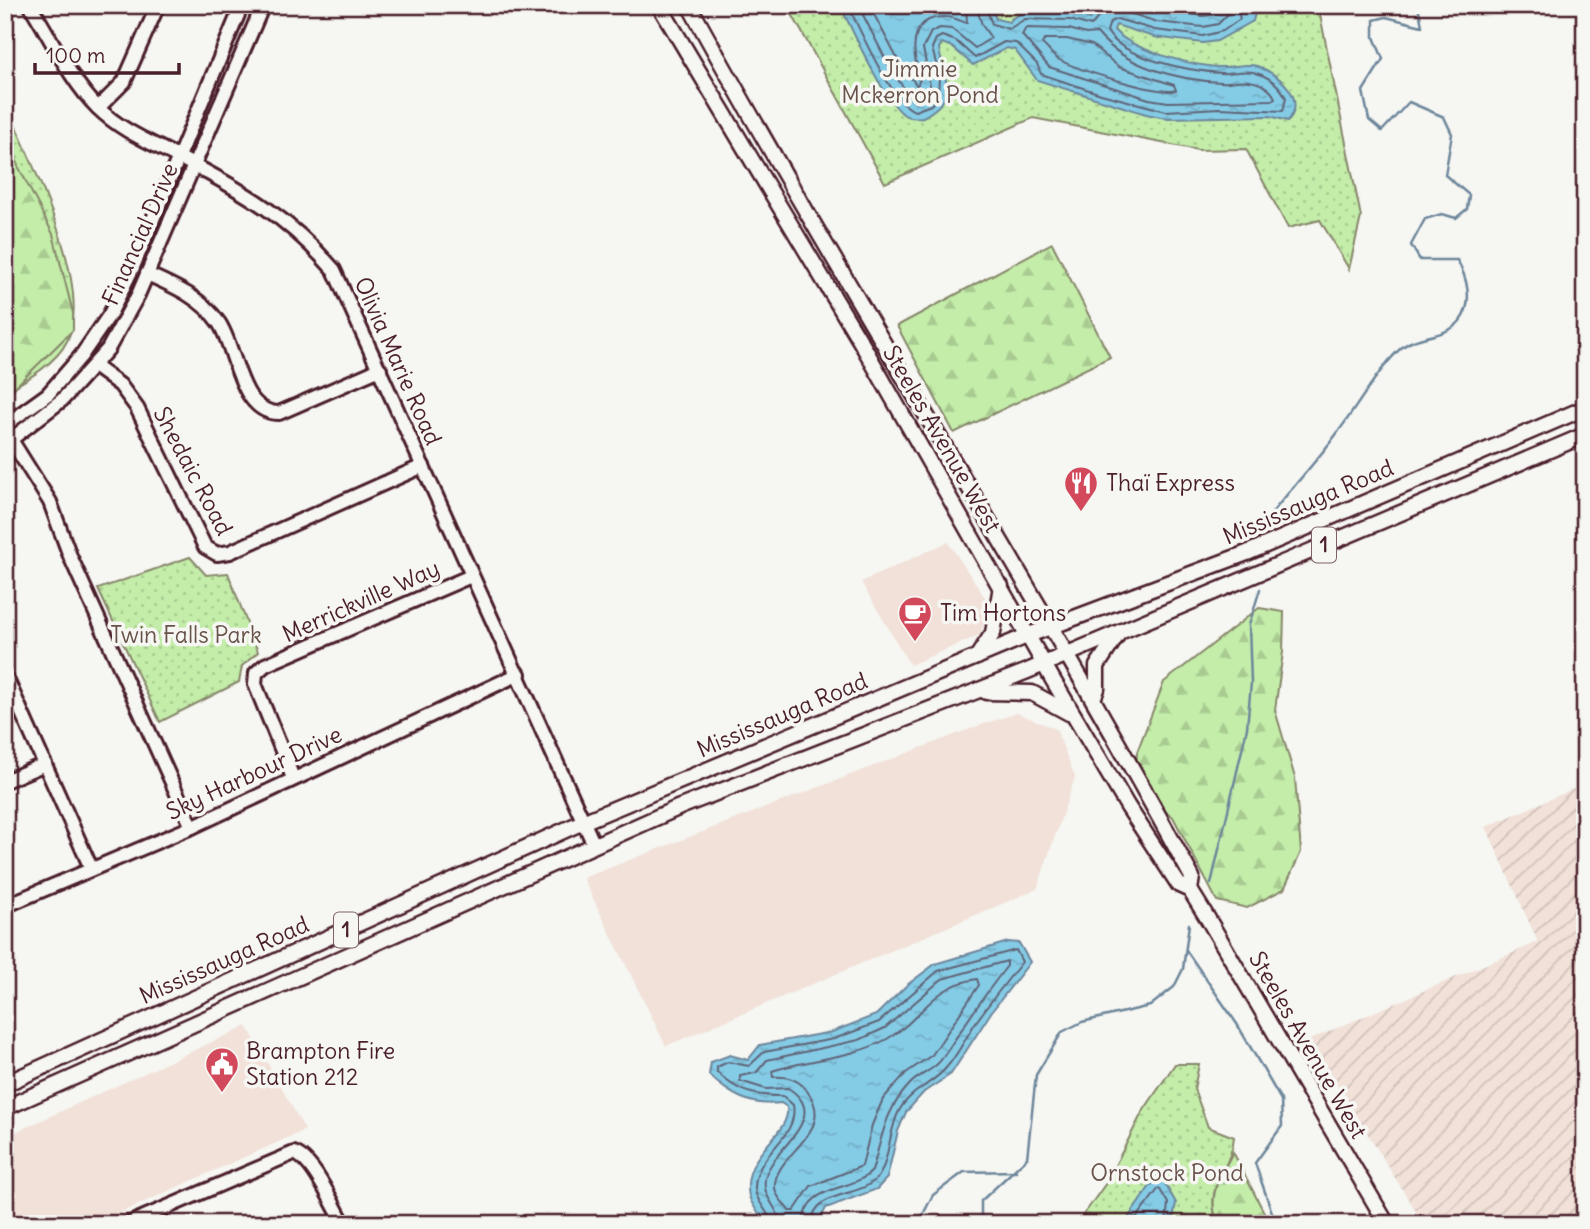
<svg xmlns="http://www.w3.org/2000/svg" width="1590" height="1229" font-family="Delius,sans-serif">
<defs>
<pattern id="industrial-furrows" width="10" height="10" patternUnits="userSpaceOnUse" patternTransform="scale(1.75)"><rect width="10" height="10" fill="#f1e1d8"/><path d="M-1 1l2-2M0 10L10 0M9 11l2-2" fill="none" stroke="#d0c1ba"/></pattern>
<pattern id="grass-dots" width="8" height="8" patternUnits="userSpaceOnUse" patternTransform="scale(1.75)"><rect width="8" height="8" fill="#c3eda9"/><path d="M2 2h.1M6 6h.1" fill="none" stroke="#a9cb92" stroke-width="1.8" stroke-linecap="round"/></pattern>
<pattern id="forest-firs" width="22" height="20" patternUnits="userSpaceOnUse" patternTransform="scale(1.75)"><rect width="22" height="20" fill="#c3eda9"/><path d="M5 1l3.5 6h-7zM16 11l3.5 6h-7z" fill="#a9cb92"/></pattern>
<pattern id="water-ripples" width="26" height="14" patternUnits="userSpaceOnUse" patternTransform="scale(1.75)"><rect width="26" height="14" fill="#84cbe6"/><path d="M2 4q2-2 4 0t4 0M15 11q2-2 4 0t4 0" fill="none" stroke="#74aec5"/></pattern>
</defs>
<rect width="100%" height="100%" fill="#f6f6f2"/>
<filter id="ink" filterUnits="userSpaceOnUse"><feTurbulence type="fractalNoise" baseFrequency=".0143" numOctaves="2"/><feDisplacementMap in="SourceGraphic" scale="14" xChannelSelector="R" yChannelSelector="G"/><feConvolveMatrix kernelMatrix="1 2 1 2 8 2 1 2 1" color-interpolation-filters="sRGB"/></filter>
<g filter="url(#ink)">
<g fill="#f1e1d8">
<path d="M948,542L990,605L980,635L910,665L861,582Z"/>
<path d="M1017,713L1056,729L1075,777L1037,889L666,1046L583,878L975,727Z"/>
<path d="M247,1026L305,1130L95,1224H5V1137Z"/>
</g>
<path fill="url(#industrial-furrows)" d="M1585,784V1224H1424L1309,1040L1538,942L1486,827Z"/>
<g fill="url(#grass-dots)" stroke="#86866a" stroke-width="2">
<path d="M787,5H1318L1361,217L1349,269L1320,220L1288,228L1246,149L1198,150L1033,118L885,183Z"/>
<path d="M5,102C28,156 95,286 67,341C56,364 26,380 5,392Z"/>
<path d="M190,557L206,575L228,573L258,652L242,666L239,682L160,722L98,589Z"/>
<path d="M1175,1064H1199L1194,1089L1208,1127L1234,1137C1231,1172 1202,1186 1218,1224H1077L1106,1183L1142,1113Z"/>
</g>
<g fill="url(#forest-firs)" stroke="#86866a" stroke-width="2">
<path d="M5,117L18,166L53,234L73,313V330L5,397Z"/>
<path d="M1052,243L1110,357L954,433L897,326Z"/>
<path d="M1259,608L1284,612L1283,652L1275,710L1295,778L1301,852L1284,889L1247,908L1217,901L1173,817L1159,806L1151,784L1136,770L1137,752L1164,682Z"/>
<path d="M1233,1152L1270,1224H1218C1206,1196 1220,1177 1233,1152Z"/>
</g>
<g fill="url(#water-ripples)" stroke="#6d869b" stroke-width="2">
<path d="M840,5H990L996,19L1009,22C1024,3 1070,11 1090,19L1093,13L1081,5H1242L1255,13L1253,21L1217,41L1203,43L1154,37L1116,25L1114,30C1133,51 1196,67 1224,67C1235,67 1246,63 1257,66C1277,73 1308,97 1288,121L1270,116L1166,118L1146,114L1037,80L1015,50L1007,48L973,65L952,47L942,43L939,48C943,81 961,96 923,117C916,118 907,118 902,113C881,95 853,31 840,5Z"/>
<path d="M1008,942L1019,943L1030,962L992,1011L951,1074L924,1092L906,1112L898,1131L887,1178L877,1189L826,1208L818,1224H764C760,1212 748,1203 748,1189C746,1151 791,1134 787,1107L781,1103C751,1107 730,1095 709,1075L711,1062L730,1055L748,1060L760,1045L832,1032L876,1015L907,985L935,964Z"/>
<path d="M1159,1173L1176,1203L1172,1224H1124Z"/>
</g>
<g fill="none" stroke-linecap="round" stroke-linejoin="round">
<g stroke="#616476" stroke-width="2">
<path d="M848,5C859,28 892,104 915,111L931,105L938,97L939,75L932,48L936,39L942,36L956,41L975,58L1004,42L1016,43L1037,64L1041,74L1101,94L1166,111L1219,108L1283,111L1286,98C1280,84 1268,76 1253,72C1242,70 1231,74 1221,73C1191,71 1122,59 1107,31L1110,22L1117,19L1155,30L1203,36L1223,31L1240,19L1236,5"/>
<path d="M858,5L890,68L912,100L917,102L931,91L923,48L931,32L940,28L952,29L975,48L991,38L982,25L976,5"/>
<path d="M869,5L899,62L917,86L920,79C912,54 907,16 946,17C954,17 960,21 967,23L966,5"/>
<path d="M985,5L992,24L1009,29L1025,19L1070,20L1091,26L1100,15L1094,5"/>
<path d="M1106,5L1110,11L1120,10L1157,22L1203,27L1218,24L1228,14V5"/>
<path d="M1138,5L1203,16L1212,15L1217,5"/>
<path d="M1026,28L1069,29L1086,34L1097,33C1125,67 1178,80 1221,82C1231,83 1240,79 1249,81C1259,82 1271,88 1275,98L1272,100L1168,102L1149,99L1049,67L1022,35Z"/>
<path d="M1045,39H1067L1092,45L1119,67L1174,85L1176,90C1162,96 1074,69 1058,59C1052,56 1048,48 1042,44Z"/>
<path d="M977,979L979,985L932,1055L906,1073L883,1099L872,1125L862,1166L811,1186L794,1211H789C785,1204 775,1196 775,1188C772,1154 839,1133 807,1091C799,1079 787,1076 773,1077L772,1071C810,1058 851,1059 887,1039C922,1020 930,986 977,979Z"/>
<path d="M771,1224C770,1211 756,1203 755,1189C754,1153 799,1139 793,1105L783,1096C755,1096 738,1093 717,1072V1067L728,1062L749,1066L764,1052L834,1039L879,1022L938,971L1016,950L1022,962C1006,982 990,1002 976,1022C966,1037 958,1055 946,1068C933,1084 910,1090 899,1111C889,1129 889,1163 878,1177C860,1199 815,1188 811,1224"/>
<path d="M780,1224C779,1206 762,1199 765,1179C770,1149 834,1117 788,1088L766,1089L740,1081V1076L756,1073L767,1060L859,1040L885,1028L942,979L1007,961V966C983,996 963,1028 941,1060C934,1070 920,1074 911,1083C884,1111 883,1135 872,1171C851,1193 805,1183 803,1224"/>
<path d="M1132,1224L1159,1188L1168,1203L1166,1224"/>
</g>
<g stroke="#6d869b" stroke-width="2.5">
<path d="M1261,527C1285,495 1314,465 1338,432C1357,407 1377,371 1399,350C1416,333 1444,340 1460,321C1474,303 1467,277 1457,260H1420L1411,245L1425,219L1442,214L1456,218L1467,209L1469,195L1445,175L1452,134L1444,117L1409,102L1382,131L1369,120L1363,91L1383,59L1374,37V20L1386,17L1422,26L1418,5"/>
<path d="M1211,884L1247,728L1251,683L1249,625L1260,589"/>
<path d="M1186,950L1237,1024L1281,1100L1282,1126L1255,1163L1276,1224"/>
<path d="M918,1224L933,1195L964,1172L1016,1171"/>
<path d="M981,1224V1201L1027,1158L1036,1075L1062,1032L1082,1022L1150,1006L1174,987L1183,969L1189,924"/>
</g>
<g stroke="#4a1f2b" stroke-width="18">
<g id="minor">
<path d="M30,5C51,38 70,80 98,108C122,132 155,144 184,160C245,192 288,217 334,270L594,845"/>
<path d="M98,108L124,82L158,5"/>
<path d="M147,274C174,286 202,298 219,323C237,350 239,413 279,413L380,369"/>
<path d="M94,366L120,385L137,408L205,547L217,554L230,552L423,466"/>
<path d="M5,425L48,394L81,356L110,314L133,267L242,5"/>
<path d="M8,435L50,502L70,556L192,827"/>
<path d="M5,444L62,400L108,349L138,295L263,5"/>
<path d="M5,675L91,868"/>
<path d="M293,778L255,684L256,673L265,665L471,576"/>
<path d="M5,781L45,764"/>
<path d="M5,906L192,827L519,674"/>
<path d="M128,1224L294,1153C313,1159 333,1205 344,1224"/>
</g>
</g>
<g stroke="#4a1f2b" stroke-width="19">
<g id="major">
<path d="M659,5L862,344L1053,680L1128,807L1179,885L1190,890L1208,919L1387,1224"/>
<path d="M689,5C851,299 1032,582 1192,877L1190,890"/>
<path d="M977,657L993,633L1001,586"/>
<path d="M986,692L1032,693L1069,713"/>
<path d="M1093,699L1097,689V666L1118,634"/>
<path d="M5,1084L585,821L1029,635L1247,553L1585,408"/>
<path d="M5,1108L680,807L1025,672L1585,435"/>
</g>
</g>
<use href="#minor" stroke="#f6f6f2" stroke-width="12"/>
<use href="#major" stroke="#f6f6f2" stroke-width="14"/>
</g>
</g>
<defs>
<g id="restaurant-pin" transform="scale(1.75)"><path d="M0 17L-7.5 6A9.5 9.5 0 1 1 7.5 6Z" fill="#d1495b" stroke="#f6f6f2"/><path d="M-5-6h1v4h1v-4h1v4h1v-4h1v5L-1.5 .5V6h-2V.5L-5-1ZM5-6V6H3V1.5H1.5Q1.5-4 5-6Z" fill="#fff"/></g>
<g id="cafe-pin" transform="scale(1.75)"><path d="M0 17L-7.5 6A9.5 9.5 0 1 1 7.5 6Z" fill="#d1495b" stroke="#f6f6f2"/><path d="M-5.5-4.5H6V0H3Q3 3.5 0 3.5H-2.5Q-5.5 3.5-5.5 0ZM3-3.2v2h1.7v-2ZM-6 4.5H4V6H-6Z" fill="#fff"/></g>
<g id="civic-pin" transform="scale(1.75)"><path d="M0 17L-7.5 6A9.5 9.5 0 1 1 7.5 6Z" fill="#d1495b" stroke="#f6f6f2"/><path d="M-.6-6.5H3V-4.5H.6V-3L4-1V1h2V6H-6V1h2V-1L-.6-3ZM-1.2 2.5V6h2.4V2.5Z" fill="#fff"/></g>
</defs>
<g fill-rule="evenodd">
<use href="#restaurant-pin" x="1081" y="483"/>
<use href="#cafe-pin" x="915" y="613"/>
<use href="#civic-pin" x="222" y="1064"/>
</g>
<g text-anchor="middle" stroke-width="7" stroke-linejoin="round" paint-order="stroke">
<g fill="#f6f6f2" stroke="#7e6067" stroke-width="2">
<rect x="1312" y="527.5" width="24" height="35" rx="5"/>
<rect x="334" y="912.5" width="24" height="35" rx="5"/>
</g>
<g font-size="21" font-weight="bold" fill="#4a1f2b">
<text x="1324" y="552">1</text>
<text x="346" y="937">1</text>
</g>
<g font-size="23" fill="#68524a" stroke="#f6f6f2">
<text x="920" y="77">Jimmie<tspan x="920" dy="26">Mckerron Pond</tspan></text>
<text x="186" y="643">Twin Falls Park</text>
<text x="1167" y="1181">Ornstock Pond</text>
</g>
<g font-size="23" fill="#4a1f2b" stroke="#f6f6f2">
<text transform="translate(140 234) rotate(-66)" y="8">Financial Drive</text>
<text transform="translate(398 361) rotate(66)" y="8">Olivia Marie Road</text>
<text transform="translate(942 439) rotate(60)" y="8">Steeles Avenue West</text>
<text transform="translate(193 471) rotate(62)" y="8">Shedaic Road</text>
<text transform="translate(1308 502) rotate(-23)" y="8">Mississauga Road</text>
<text transform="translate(361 601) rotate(-24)" y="8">Merrickville Way</text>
<text transform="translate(782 715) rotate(-23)" y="8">Mississauga Road</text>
<text transform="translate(254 773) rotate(-25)" y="8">Sky Harbour Drive</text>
<text transform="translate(224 960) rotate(-24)" y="8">Mississauga Road</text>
<text transform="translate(1308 1045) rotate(60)" y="8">Steeles Avenue West</text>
</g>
<g font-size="23" fill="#4a1f2b" stroke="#f6f6f2" text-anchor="start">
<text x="1106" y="491">Thaï Express</text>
<text x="940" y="621">Tim Hortons</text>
<text x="246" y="1059">Brampton Fire<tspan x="246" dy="26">Station 212</tspan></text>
</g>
</g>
<rect width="1590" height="1229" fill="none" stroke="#f6f6f2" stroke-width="28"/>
<rect x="14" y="14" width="1562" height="1201" fill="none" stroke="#4a1f2b" stroke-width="2.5" filter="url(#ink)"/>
<path d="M35 63v10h144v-10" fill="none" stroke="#4a1f2b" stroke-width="3.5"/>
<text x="46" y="63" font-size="21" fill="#4a1f2b" stroke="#f6f6f2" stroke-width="5" paint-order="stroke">100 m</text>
</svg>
